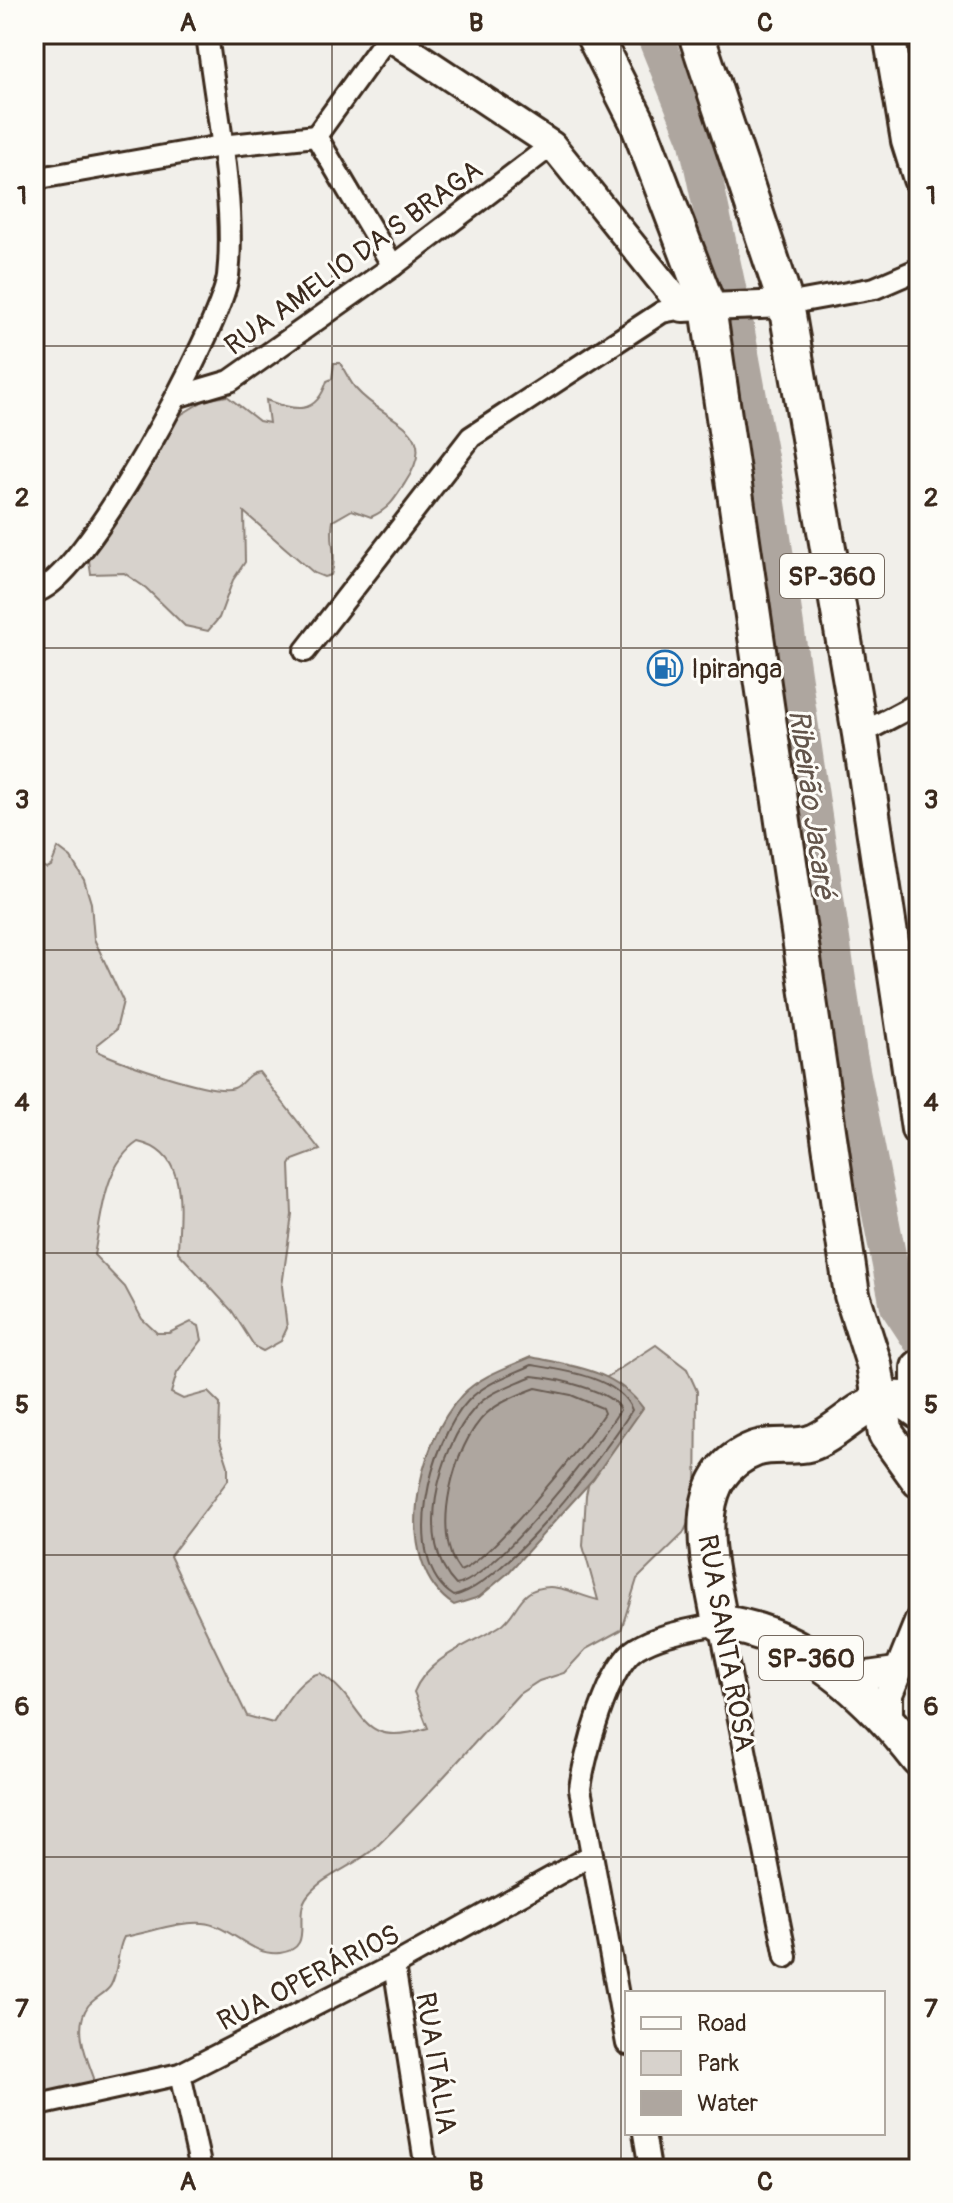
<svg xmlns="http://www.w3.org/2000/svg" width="953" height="2203" font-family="Pangolin,sans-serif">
<rect width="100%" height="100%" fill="#f1efea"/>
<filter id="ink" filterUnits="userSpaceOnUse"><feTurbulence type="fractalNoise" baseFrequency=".0125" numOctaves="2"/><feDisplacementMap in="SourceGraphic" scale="16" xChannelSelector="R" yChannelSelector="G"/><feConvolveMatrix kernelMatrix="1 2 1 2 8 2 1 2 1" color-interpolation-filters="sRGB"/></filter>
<g filter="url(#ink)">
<g fill="#d7d2cc" stroke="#897e75" stroke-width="2">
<path d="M334,363H340C345,371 350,382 356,389C386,424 443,426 405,483C395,499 389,509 371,517L352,510L333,521C329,541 338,556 331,575L324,577L314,573L244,512L245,562L233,580L219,618L208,631L185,626L146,588L124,573L91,574L88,554L144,455L182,414L205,400L227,396L259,421L269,423L266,400C295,411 316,416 327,381L332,379Z"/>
<path d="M58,848L71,858L84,880L91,903L94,939L123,1001L116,1030L97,1045V1051C119,1061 214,1096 234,1088C244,1084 246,1073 259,1072L320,1150L293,1160L290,1165L292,1215L282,1286L287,1328L281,1341L263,1351L255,1347L232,1311L178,1252C179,1211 190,1153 138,1142C103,1165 102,1217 94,1255L125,1287L142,1319L157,1333H169L191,1322L199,1326L202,1340L177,1373L171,1393L183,1399L208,1392L220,1404L219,1438L228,1466V1480L170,1556L247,1716L273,1723C284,1706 299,1677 320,1673C369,1704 354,1751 428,1728L414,1692C428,1657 470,1645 500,1626C519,1614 517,1587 550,1587C565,1587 583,1597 598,1600L583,1546L586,1495L595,1454V1385L656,1345L687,1369L697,1391L696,1506L683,1534L637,1579L621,1630L586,1649L564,1673L539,1681L519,1694C472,1745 427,1798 377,1846C358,1865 325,1874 308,1895C291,1916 317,1948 280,1953C251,1957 231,1925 202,1923C179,1921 148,1933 124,1937C116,1952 119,1970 111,1985C107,1993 94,1998 88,2006C73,2027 86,2056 94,2078L90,2088L34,2100V1313L41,1299L34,1252V863L46,868L51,866Z"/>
</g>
<path fill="#aea69f" stroke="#80746b" stroke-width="2" d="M531,1357C575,1366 615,1370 643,1408L593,1479L508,1573L479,1597L454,1605C390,1564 417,1443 462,1395C480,1376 508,1367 531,1357Z"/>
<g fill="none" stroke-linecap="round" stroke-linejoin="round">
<g stroke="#695c52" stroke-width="2">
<path d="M532,1365C563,1370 619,1377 632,1410C604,1455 504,1585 454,1596C398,1561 431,1440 468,1401C484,1383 511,1375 532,1365Z"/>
<path d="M532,1376C553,1378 613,1390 620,1410C596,1448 495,1578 456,1585C414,1543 439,1448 474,1409C488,1392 513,1385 532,1376Z"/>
<path d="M536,1388L571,1395L602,1408L604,1413C585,1443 489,1562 460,1571C430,1534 454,1444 486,1414C499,1402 520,1394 536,1388Z"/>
</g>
<path stroke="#aea69f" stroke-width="36" d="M654,34L696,138L734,316L766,490L849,1055L898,1306L919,1338"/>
<g stroke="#3b2a1e" stroke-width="26">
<g id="minor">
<path d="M316,136L393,266"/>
<path d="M316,136L388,36"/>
<path d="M34,179L221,146L316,136"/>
<path d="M786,304L875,288L919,269"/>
<path d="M179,396L230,381L393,266L552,145"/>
<path d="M34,592C81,588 221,327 228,276C236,203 216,108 207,34"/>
<path d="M305,651L471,437L662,312L683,308"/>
<path d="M860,734L919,703"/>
<path d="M394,1965L426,2169"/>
<path d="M627,2044L580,1789C584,1757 608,1665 637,1648C661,1633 693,1630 720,1623L786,1957"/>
<path d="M180,2074L201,2169"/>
<path d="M34,2106L180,2074L394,1965L592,1855"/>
<path d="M644,2133L650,2169"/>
</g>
</g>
<g stroke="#3b2a1e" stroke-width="32">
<g id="tertiary">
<path d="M385,34L552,145L683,308L786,304"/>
<path d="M834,1674L860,1676L896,1671"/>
<path d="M889,1721V1694L919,1620"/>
</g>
</g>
<g stroke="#3b2a1e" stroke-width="36">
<path id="secondary" d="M889,34L907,141L919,179"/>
</g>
<g stroke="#3b2a1e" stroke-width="40">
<g id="primary">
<path d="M593,34L637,121L708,307L852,1295L874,1364L886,1434L919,1480"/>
<path d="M696,34L786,304L860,734L919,1129"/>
<path d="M919,1368V1386"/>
<path d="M919,1411L902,1399C866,1396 846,1427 816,1441C798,1450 774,1442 755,1449C682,1477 710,1565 720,1623C802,1632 870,1696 919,1759"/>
</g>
</g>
<use href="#minor" stroke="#fdfcf7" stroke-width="20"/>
<use href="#tertiary" stroke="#fdfcf7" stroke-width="26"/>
<use href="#secondary" stroke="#fdfcf7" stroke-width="30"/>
<use href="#primary" stroke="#fdfcf7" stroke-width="34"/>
</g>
</g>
<path fill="none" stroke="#3b2a1e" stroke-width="2" stroke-opacity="0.55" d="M332,34V2169M621,34V2169M34,346H919M34,648H919M34,950H919M34,1253H919M34,1555H919M34,1857H919"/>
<defs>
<g id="fuel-ring" transform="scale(1.8)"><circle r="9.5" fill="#fdfcf7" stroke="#1f6fb2" stroke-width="1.5"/><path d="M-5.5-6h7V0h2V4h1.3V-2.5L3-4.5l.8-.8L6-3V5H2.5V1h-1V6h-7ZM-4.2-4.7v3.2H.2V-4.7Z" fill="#1f6fb2"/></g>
</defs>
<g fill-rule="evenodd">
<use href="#fuel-ring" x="665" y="668"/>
</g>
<g text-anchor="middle" stroke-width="6" stroke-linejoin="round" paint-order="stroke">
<g fill="#fdfcf7" stroke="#75695f" stroke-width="2">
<rect x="780" y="554" width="104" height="44" rx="6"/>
<rect x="759" y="1636" width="104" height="44" rx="6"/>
</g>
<g font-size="26" font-weight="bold" fill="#3b2a1e">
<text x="832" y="585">SP-360</text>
<text x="811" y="1667">SP-360</text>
</g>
<g font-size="28" fill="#3b2a1e" stroke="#fdfcf7">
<text transform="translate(353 257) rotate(-36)" y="10">RUA AMELIO DA S BRAGA</text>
<text transform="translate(727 1643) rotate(80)" y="10">RUA SANTA ROSA</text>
<text transform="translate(308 1977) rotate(-27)" y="10">RUA OPERÁRIOS</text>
<text transform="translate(437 2063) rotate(81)" y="10">RUA ITÁLIA</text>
</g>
<g font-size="28" fill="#3b2a1e" stroke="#fdfcf7" text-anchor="start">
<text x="691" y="678">Ipiranga</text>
</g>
<g font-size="30" font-style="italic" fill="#63554b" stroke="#fdfcf7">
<text transform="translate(812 804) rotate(82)" y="10">Ribeirão Jacaré</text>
</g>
</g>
<rect width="953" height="2203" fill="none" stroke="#fdfcf7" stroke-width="88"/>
<rect x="625" y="1991" width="260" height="144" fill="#fdfcf7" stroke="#afa8a0" stroke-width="2"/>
<rect x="641" y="2017" width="40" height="12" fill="#fdfcf7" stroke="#afa8a0" stroke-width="2"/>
<text x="697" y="2031" font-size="24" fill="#3b2a1e">Road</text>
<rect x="641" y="2051" width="40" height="24" fill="#d7d2cc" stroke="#afa8a0" stroke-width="2"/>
<text x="697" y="2071" font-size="24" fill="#3b2a1e">Park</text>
<rect x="641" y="2091" width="40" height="24" fill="#aea69f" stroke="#afa8a0" stroke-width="2"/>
<text x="697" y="2111" font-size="24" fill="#3b2a1e">Water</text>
<rect x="44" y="44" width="865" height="2115" fill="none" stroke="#3b2a1e" stroke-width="3"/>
<g font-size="26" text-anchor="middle" font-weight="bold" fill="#3b2a1e">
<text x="188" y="31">A</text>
<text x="476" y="31">B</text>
<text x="765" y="31">C</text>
<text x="22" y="204">1</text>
<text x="931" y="204">1</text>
<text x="22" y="506">2</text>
<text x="931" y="506">2</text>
<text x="22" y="808">3</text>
<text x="931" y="808">3</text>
<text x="22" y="1111">4</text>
<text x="931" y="1111">4</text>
<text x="22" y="1413">5</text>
<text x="931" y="1413">5</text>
<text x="22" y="1715">6</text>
<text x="931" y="1715">6</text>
<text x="22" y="2017">7</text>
<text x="931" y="2017">7</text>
<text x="188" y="2190">A</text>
<text x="476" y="2190">B</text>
<text x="765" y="2190">C</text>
</g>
</svg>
